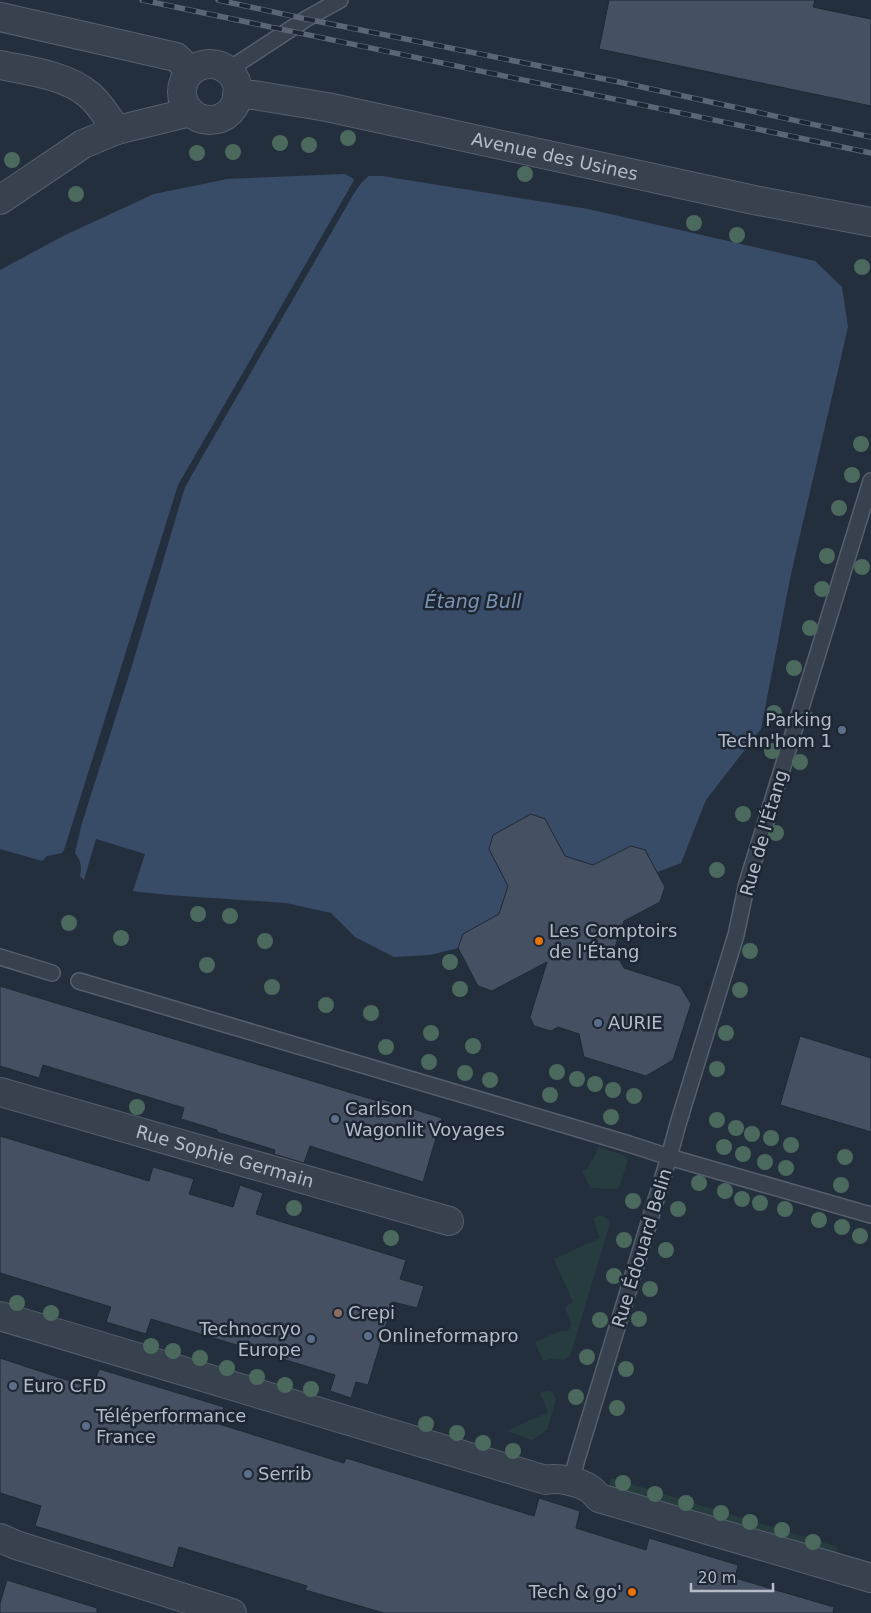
<svg xmlns="http://www.w3.org/2000/svg" width="871" height="1613" font-family="'DejaVu Sans',sans-serif">
<rect width="100%" height="100%" fill="#242f3e"/>
<g fill="#263c3f">
<path d="M599,1147L623,1155L628,1159L620,1186L617,1189L590,1188L582,1171L588,1168Z"/>
<path d="M598,1216C604,1215 608,1218 610,1223L571,1353C565,1363 561,1359 552,1359C549,1359 546,1361 543,1361L535,1342L560,1331H566L570,1328L571,1324L565,1307L573,1302L554,1259L600,1238L593,1218Z"/>
<path d="M548,1391L552,1392L556,1399L547,1430L532,1440L507,1431L548,1412L540,1393Z"/>
<path d="M611,1478L838,1547L836,1553L609,1485Z"/>
</g>
<g fill="#394c67">
<path d="M345,174L354,179L353,182L178,485L64,850L62,853L47,856L42,861L0,849V270L65,235L154,194L227,179Z"/>
<path d="M369,176H382L588,209L815,261L842,287L848,327L791,574L761,729L706,800L681,863L458,948L430,955L394,957L355,937L331,913L286,903L168,895L113,889L85,881L80,876C82,866 81,861 75,853L82,823L131,669L185,487L353,195L362,182Z"/>
</g>
<path fill="#242f3e" d="M96,839L145,854L132,894L112,892L83,883Z"/>
<g fill="#455162" stroke="#1f2835">
<path d="M609,0H815L813,7L871,19V106L599,49Z"/>
<path d="M531,814L545,819L565,856L593,865L631,846L645,850L665,887L660,902L624,921L614,950L624,968L680,986L691,1004L673,1060L646,1076L584,1057L579,1034L558,1027L551,1031L534,1026L530,1017L547,962L492,991L478,986L458,948L463,934L499,914L508,886L489,849L493,835Z"/>
<path d="M0,986L378,1101V1098L442,1118L423,1182L310,1146L304,1163L274,1154L275,1150L217,1132V1130L181,1119L184,1108L43,1065L39,1078L0,1066Z"/>
<path d="M800,1036L871,1058V1132L780,1105Z"/>
<path d="M0,1136L149,1181L153,1167L194,1179L189,1194L233,1207L240,1185L263,1193L256,1214L406,1260L400,1279L424,1286L417,1308L393,1302L368,1385L356,1382L351,1398L330,1391L335,1375L151,1319L146,1334L106,1322L111,1307L0,1273Z"/>
<path d="M0,1358L88,1387L89,1385L93,1386L99,1369L224,1407L219,1424L344,1463L346,1458L534,1516L539,1498L580,1511L576,1528L646,1550L649,1538L738,1565L735,1578L834,1607L833,1613H384L305,1590L307,1586L179,1547L173,1568L35,1526L41,1506L0,1493Z"/>
<path d="M7,1580L97,1608V1613H0V1603Z"/>
</g>
<g fill="none" stroke-linecap="round" stroke-linejoin="round">
<g stroke="#565f6c" stroke-width="18">
<g id="service">
<path d="M228,70L306,19L340,0"/>
<path d="M0,957L52,973"/>
<path d="M79,981L629,1144L669,1157L678,1124L736,935L747,883L871,481"/>
<path d="M571,1482L577,1459L669,1157L871,1215"/>
</g>
</g>
<g stroke="#565f6c" stroke-width="30">
<g id="minor">
<path d="M0,17L176,57L191,71"/>
<circle cx="210" cy="92" r="28"/>
<path d="M0,65C29,71 65,75 88,94C99,102 109,120 117,130"/>
<path id="s1" d="M237,95H254L327,107L754,200L871,222"/>
<path d="M0,200L83,144L117,130L191,112"/>
<path id="s2" d="M0,1092L449,1221"/>
<path d="M0,1316L546,1480C558,1477 580,1482 590,1489C593,1491 596,1495 599,1498L871,1578"/>
<path d="M0,1538L16,1545L232,1613"/>
</g>
</g>
<use href="#service" stroke="#38414e" stroke-width="15"/>
<use href="#minor" stroke="#38414e" stroke-width="28"/>
<g stroke="#5a6575" stroke-width="5.5">
<g id="rail">
<path d="M142,0L871,153"/>
<path d="M218,0L306,19L619,82L871,137"/>
</g>
</g>
<use href="#rail" stroke="#1d2633" stroke-width="4" stroke-dasharray="11" stroke-linecap="butt"/>
</g>
<g fill="#4b6a5d">
<circle cx="348" cy="138" r="8"/>
<circle cx="280" cy="143" r="8"/>
<circle cx="309" cy="145" r="8"/>
<circle cx="233" cy="152" r="8"/>
<circle cx="197" cy="153" r="8"/>
<circle cx="12" cy="160" r="8"/>
<circle cx="525" cy="174" r="8"/>
<circle cx="76" cy="194" r="8"/>
<circle cx="694" cy="223" r="8"/>
<circle cx="737" cy="235" r="8"/>
<circle cx="862" cy="267" r="8"/>
<circle cx="861" cy="444" r="8"/>
<circle cx="852" cy="475" r="8"/>
<circle cx="839" cy="508" r="8"/>
<circle cx="827" cy="556" r="8"/>
<circle cx="862" cy="567" r="8"/>
<circle cx="822" cy="589" r="8"/>
<circle cx="810" cy="628" r="8"/>
<circle cx="794" cy="668" r="8"/>
<circle cx="774" cy="713" r="8"/>
<circle cx="807" cy="719" r="8"/>
<circle cx="772" cy="751" r="8"/>
<circle cx="800" cy="762" r="8"/>
<circle cx="743" cy="814" r="8"/>
<circle cx="776" cy="833" r="8"/>
<circle cx="717" cy="870" r="8"/>
<circle cx="198" cy="914" r="8"/>
<circle cx="230" cy="916" r="8"/>
<circle cx="69" cy="923" r="8"/>
<circle cx="121" cy="938" r="8"/>
<circle cx="265" cy="941" r="8"/>
<circle cx="750" cy="951" r="8"/>
<circle cx="450" cy="962" r="8"/>
<circle cx="207" cy="965" r="8"/>
<circle cx="272" cy="987" r="8"/>
<circle cx="460" cy="989" r="8"/>
<circle cx="740" cy="990" r="8"/>
<circle cx="326" cy="1005" r="8"/>
<circle cx="371" cy="1013" r="8"/>
<circle cx="431" cy="1033" r="8"/>
<circle cx="726" cy="1033" r="8"/>
<circle cx="473" cy="1046" r="8"/>
<circle cx="386" cy="1047" r="8"/>
<circle cx="429" cy="1062" r="8"/>
<circle cx="717" cy="1069" r="8"/>
<circle cx="557" cy="1072" r="8"/>
<circle cx="465" cy="1073" r="8"/>
<circle cx="577" cy="1079" r="8"/>
<circle cx="490" cy="1080" r="8"/>
<circle cx="595" cy="1084" r="8"/>
<circle cx="613" cy="1090" r="8"/>
<circle cx="550" cy="1095" r="8"/>
<circle cx="634" cy="1096" r="8"/>
<circle cx="137" cy="1107" r="8"/>
<circle cx="611" cy="1117" r="8"/>
<circle cx="717" cy="1120" r="8"/>
<circle cx="736" cy="1128" r="8"/>
<circle cx="752" cy="1134" r="8"/>
<circle cx="771" cy="1138" r="8"/>
<circle cx="791" cy="1145" r="8"/>
<circle cx="724" cy="1147" r="8"/>
<circle cx="743" cy="1154" r="8"/>
<circle cx="845" cy="1157" r="8"/>
<circle cx="765" cy="1162" r="8"/>
<circle cx="786" cy="1168" r="8"/>
<circle cx="699" cy="1183" r="8"/>
<circle cx="841" cy="1185" r="8"/>
<circle cx="725" cy="1191" r="8"/>
<circle cx="742" cy="1199" r="8"/>
<circle cx="633" cy="1201" r="8"/>
<circle cx="760" cy="1203" r="8"/>
<circle cx="294" cy="1208" r="8"/>
<circle cx="678" cy="1209" r="8"/>
<circle cx="785" cy="1209" r="8"/>
<circle cx="819" cy="1220" r="8"/>
<circle cx="842" cy="1227" r="8"/>
<circle cx="860" cy="1236" r="8"/>
<circle cx="391" cy="1238" r="8"/>
<circle cx="624" cy="1240" r="8"/>
<circle cx="666" cy="1250" r="8"/>
<circle cx="614" cy="1276" r="8"/>
<circle cx="650" cy="1289" r="8"/>
<circle cx="17" cy="1303" r="8"/>
<circle cx="51" cy="1313" r="8"/>
<circle cx="639" cy="1319" r="8"/>
<circle cx="600" cy="1320" r="8"/>
<circle cx="151" cy="1346" r="8"/>
<circle cx="173" cy="1351" r="8"/>
<circle cx="587" cy="1357" r="8"/>
<circle cx="200" cy="1358" r="8"/>
<circle cx="227" cy="1368" r="8"/>
<circle cx="626" cy="1369" r="8"/>
<circle cx="257" cy="1377" r="8"/>
<circle cx="285" cy="1385" r="8"/>
<circle cx="311" cy="1389" r="8"/>
<circle cx="576" cy="1397" r="8"/>
<circle cx="617" cy="1408" r="8"/>
<circle cx="426" cy="1424" r="8"/>
<circle cx="457" cy="1433" r="8"/>
<circle cx="483" cy="1443" r="8"/>
<circle cx="513" cy="1451" r="8"/>
<circle cx="623" cy="1483" r="8"/>
<circle cx="655" cy="1494" r="8"/>
<circle cx="686" cy="1503" r="8"/>
<circle cx="721" cy="1513" r="8"/>
<circle cx="750" cy="1522" r="8"/>
<circle cx="782" cy="1530" r="8"/>
<circle cx="813" cy="1542" r="8"/>
</g>
<g fill="#5c6f8a" stroke="#1d2633" stroke-width="2">
<circle cx="842" cy="730" r="5"/>
<circle cx="598" cy="1023" r="5"/>
<circle cx="335" cy="1119" r="5"/>
<circle cx="368" cy="1336" r="5"/>
<circle cx="311" cy="1339" r="5"/>
<circle cx="13" cy="1386" r="5"/>
<circle cx="86" cy="1426" r="5"/>
<circle cx="248" cy="1474" r="5"/>
</g>
<g fill="#e8710a" stroke="#1d2633" stroke-width="2">
<circle cx="539" cy="941" r="5"/>
<circle cx="632" cy="1592" r="5"/>
</g>
<circle fill="#8d6e63" stroke="#1d2633" stroke-width="2" cx="338" cy="1313" r="5"/>
<g text-anchor="middle" stroke-width="5" stroke-linejoin="round" paint-order="stroke">
<g font-size="18" fill="#b4bcc9" stroke="#1d2633">
<text dy="6" stroke="none"><textPath href="#s1" startOffset="324">Avenue des Usines</textPath></text>
<text transform="translate(764 833) rotate(-74)" y="6">Rue de l'Étang</text>
<text dy="6" stroke="none"><textPath href="#s2" startOffset="234">Rue Sophie Germain</textPath></text>
<text transform="translate(642 1248) rotate(-73)" y="6">Rue Édouard Belin</text>
</g>
<g font-size="18" fill="#b4bcc9" stroke="#1d2633" text-anchor="start">
<text x="832" y="726" text-anchor="end">Parking<tspan x="832" dy="21">Techn'hom 1</tspan></text>
<text x="549" y="937">Les Comptoirs<tspan x="549" dy="21">de l'Étang</tspan></text>
<text x="608" y="1029">AURIE</text>
<text x="345" y="1115">Carlson<tspan x="345" dy="21">Wagonlit Voyages</tspan></text>
<text x="348" y="1319">Crepi</text>
<text x="301" y="1335" text-anchor="end">Technocryo<tspan x="301" dy="21">Europe</tspan></text>
<text x="378" y="1342">Onlineformapro</text>
<text x="23" y="1392">Euro CFD</text>
<text x="96" y="1422">Téléperformance<tspan x="96" dy="21">France</tspan></text>
<text x="258" y="1480">Serrib</text>
<text x="622" y="1598" text-anchor="end">Tech &amp; go'</text>
</g>
<g font-size="19" font-style="italic" fill="#7c92b1" stroke="#1d2633">
<text x="473" y="608">Étang Bull</text>
</g>
</g>
<path d="M691 1583v8h82v-8" fill="none" stroke="#b4bcc9" stroke-width="2.5"/>
<text x="698" y="1583" font-size="15" fill="#b4bcc9" stroke="#1d2633" stroke-width="4" paint-order="stroke">20 m</text>
</svg>
